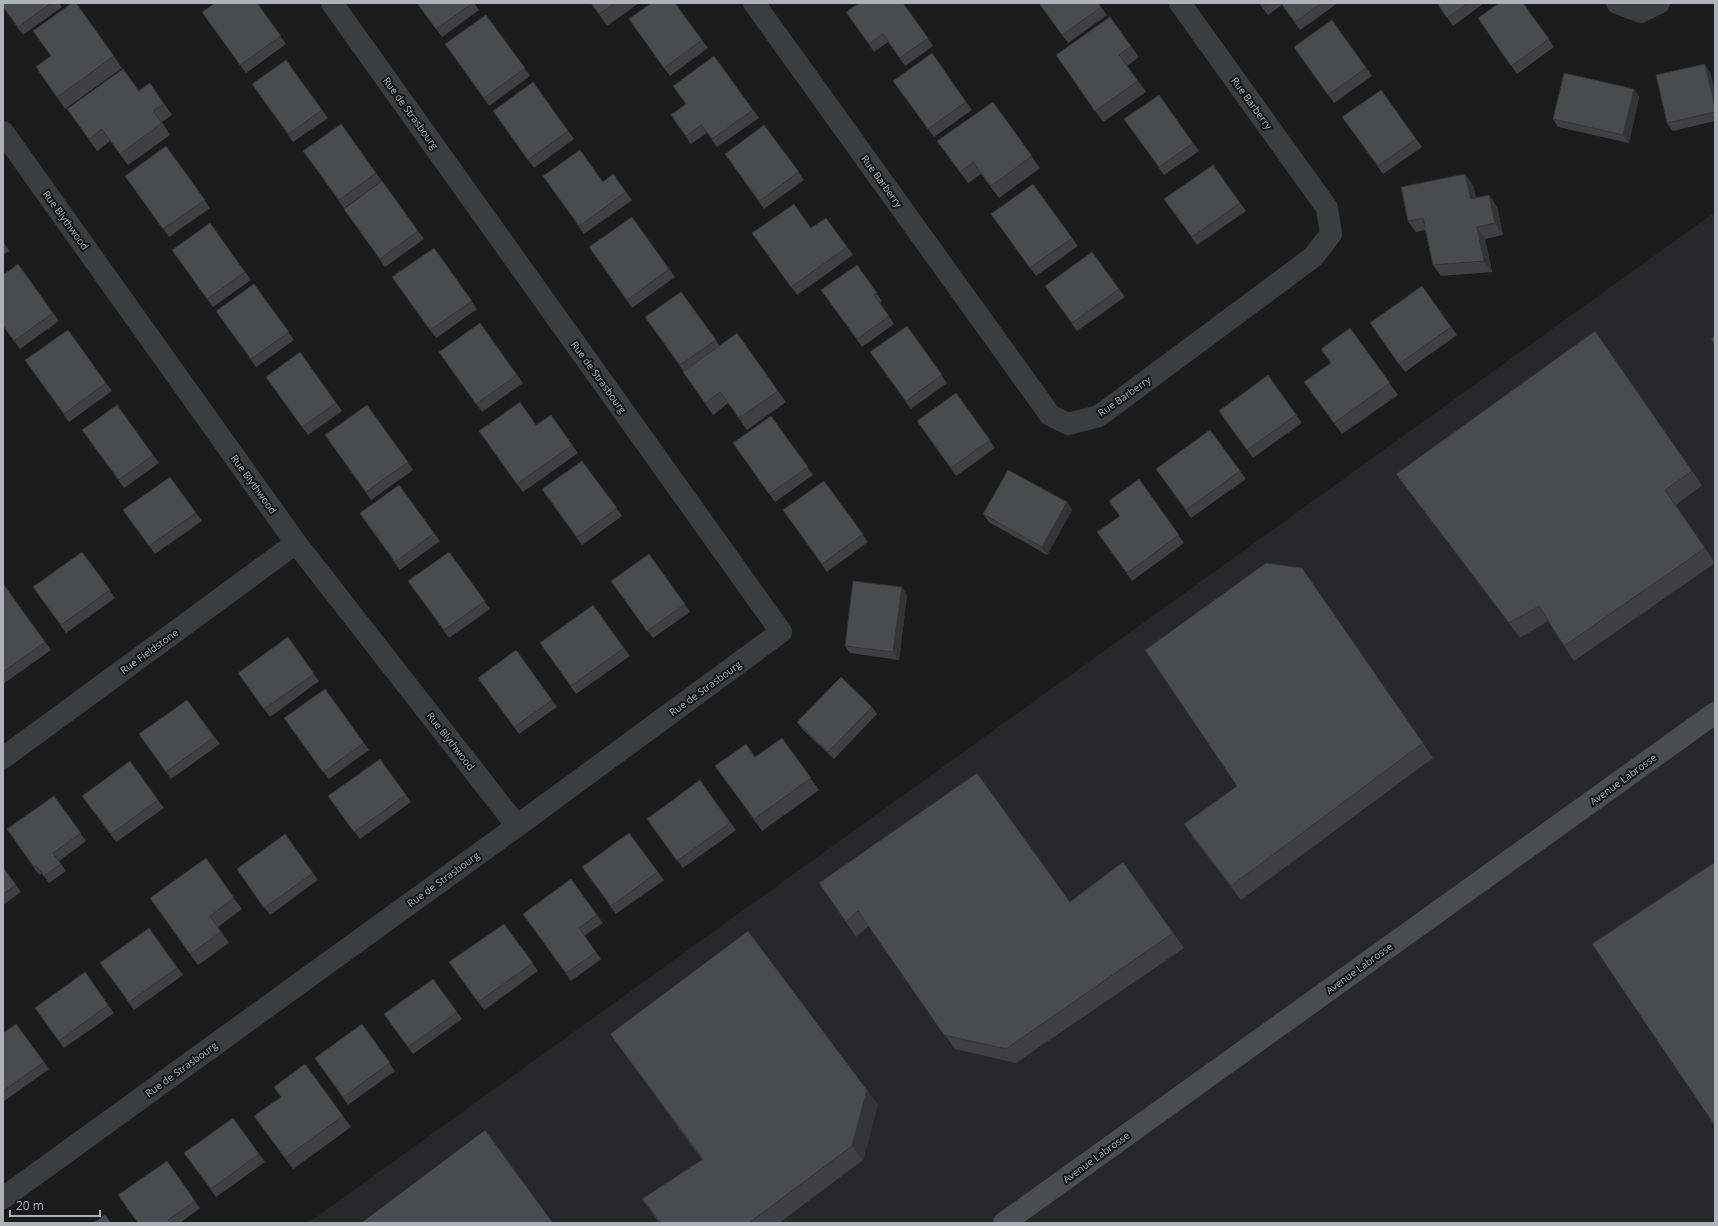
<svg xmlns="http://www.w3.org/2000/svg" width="1718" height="1226" font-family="'Open Sans',sans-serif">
<rect width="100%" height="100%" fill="#1b1b1c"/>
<path fill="#272729" d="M1715,212V1223H308L1214,572Z"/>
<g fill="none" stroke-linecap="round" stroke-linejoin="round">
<g stroke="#3c3d41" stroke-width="22">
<path d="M754,3L1050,415L1068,424L1099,416L1313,257L1331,234L1327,208L1180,3"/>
<path d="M1617,3L1641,12L1659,3"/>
<path d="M3,132L296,543L517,826"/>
<path d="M3,758L296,543"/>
<path d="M3,1198L517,826L781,632L332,3"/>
</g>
<path stroke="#4a4c51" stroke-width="22" d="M1004,1223L1715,713"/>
</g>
<g fill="#404044">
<path d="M3,3H59L62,7L23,35L3,7Z"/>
<path d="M76,3L122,68L65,109L36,67L51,56Z"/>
<path d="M257,3L286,44L246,73L202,12Z"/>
<path d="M417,3H474L479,10L442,37Z"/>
<path d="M591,3H639L607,26Z"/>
<path d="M675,3L708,48L670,76L629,19Z"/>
<path d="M903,3L933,46L905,66L888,42L874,52L846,12Z"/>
<path d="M1039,3H1098L1107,15L1068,43Z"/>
<path d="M1259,3H1338L1300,30L1282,5L1268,15Z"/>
<path d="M1437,3H1484L1453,26Z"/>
<path d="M1523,3L1554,47L1517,74L1478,18Z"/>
<path d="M486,15L530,76L489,106L445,44Z"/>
<path d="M1110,17L1139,57L1127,66L1146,92L1103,122L1056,55Z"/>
<path d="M1332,20L1372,76L1334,103L1294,47Z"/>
<path d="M932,53L972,110L934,137L893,81Z"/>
<path d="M714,56L759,118L717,147L707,133L691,144L676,123L686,104Z"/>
<path d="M286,60L328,118L293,142L252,84Z"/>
<path d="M1710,72L1715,92V121L1673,131L1667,123Z"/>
<path d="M533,82L574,139L534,168L493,111Z"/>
<path d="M150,83L172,115L162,122L170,135L128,165L110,141L97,151L67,109L139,91Z"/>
<path d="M1634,89L1639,97L1629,143L1558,127L1553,119Z"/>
<path d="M1381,90L1422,147L1383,174L1342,117Z"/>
<path d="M1159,95L1199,151L1164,175L1124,119Z"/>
<path d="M993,102L1040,168L999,198L981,174L968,183L937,141Z"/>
<path d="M341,124L382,181L344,208L303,151Z"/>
<path d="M764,125L804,180L764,209L725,154Z"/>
<path d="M166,146L210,208L169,237L125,176Z"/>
<path d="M1213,165L1246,211L1197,245L1164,199Z"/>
<path d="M613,174L632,200L584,234L543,176L603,182Z"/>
<path d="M382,181L424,239L385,267L344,209Z"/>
<path d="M1033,184L1078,246L1036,276L991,214Z"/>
<path d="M1473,185L1476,198L1497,207L1503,235L1485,239L1492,272L1441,276L1433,265L1425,230L1416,232L1408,221Z"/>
<path d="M632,217L675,277L632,308L589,247Z"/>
<path d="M826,218L853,255L797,295L752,233L811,228Z"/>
<path d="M210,223L251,280L213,307L172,250Z"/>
<path d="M3,241L9,251L3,255Z"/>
<path d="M434,248L477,309L436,338L392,277Z"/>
<path d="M1092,252L1125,297L1077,331L1045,286Z"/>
<path d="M18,264L59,321L20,349L3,326Z"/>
<path d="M857,265L882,301L880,303L894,324L862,347L821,290Z"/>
<path d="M254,284L294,340L256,367L216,311Z"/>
<path d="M1422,286L1457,335L1405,372L1370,323Z"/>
<path d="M681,292L720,346L737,333L786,402L747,430L728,403L713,415L683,372H684L645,317Z"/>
<path d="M480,323L523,383L482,412L439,352Z"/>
<path d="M907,326L947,383L911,409L870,352Z"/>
<path d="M1350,328L1398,395L1342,434L1312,393L1331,363Z"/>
<path d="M68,330L112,391L69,422L25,360Z"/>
<path d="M1595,331L1702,485L1676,505L1715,563L1574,661L1564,646L1548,621L1520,638L1407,488L1396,474Z"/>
<path d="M300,352L342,411L308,435L266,377Z"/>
<path d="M1268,375L1302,423L1253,458L1219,411Z"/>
<path d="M956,393L995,448L956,476L917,421Z"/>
<path d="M117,405L159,463L124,488L82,430Z"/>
<path d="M367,405L413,470L371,500L325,435Z"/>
<path d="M551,415L578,453L523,492L479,431L536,425Z"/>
<path d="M771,416L813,475L775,502L733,443Z"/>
<path d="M1210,430L1246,479L1191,518L1156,469Z"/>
<path d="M582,461L622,516L582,545L542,490Z"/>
<path d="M170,477L202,521L155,554L123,510Z"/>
<path d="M1139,479L1184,543L1132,581L1097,532L1120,516Z"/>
<path d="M824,481L868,542L827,572L783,510Z"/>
<path d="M399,485L440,541L400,570L360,514Z"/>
<path d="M1067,502L1072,510L1047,555L989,522L983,514Z"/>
<path d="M82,552L115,598L66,633L33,587Z"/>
<path d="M449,552L490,609L449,638L408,581Z"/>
<path d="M649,554L690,612L653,638L611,581Z"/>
<path d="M1302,568L1433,758L1241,900L1194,839L1184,824L1237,786Z"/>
<path d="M3,585H4L51,650L3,684Z"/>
<path d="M907,595L899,660L850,653L845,646Z"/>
<path d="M593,605L630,656L576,694L540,643Z"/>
<path d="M288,637L319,681L270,717L238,673Z"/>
<path d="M516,650L557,707L519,734L478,678Z"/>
<path d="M325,689L369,750L329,779L284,718Z"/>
<path d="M187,700L220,744L171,779L139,734Z"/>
<path d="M872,707L877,714L834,759L803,730L797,722Z"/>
<path d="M782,738L819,790L762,831L715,766L755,757Z"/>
<path d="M380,759L411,802L360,839L328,796Z"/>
<path d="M130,761L164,808L116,842L82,796Z"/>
<path d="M700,780L736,830L683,868L647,819Z"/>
<path d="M54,796L86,841L59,861L66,871L49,883L42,873L39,875L7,829Z"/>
<path d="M629,833L664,880L616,914L582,867Z"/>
<path d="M285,834L318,880L270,915L237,869Z"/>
<path d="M1123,862L1184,948L1016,1063L955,1049L869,926L856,937L819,883L1070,902Z"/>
<path d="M3,867L21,892L3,905Z"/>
<path d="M571,879L603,923L584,936L601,959L571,981L523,914Z"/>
<path d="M150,898H234L242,909L218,927L229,943L198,965Z"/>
<path d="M504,924L538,971L484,1010L449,962Z"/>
<path d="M149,928L183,975L134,1010L100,963Z"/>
<path d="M85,972L114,1013L64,1048L35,1008Z"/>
<path d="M433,979L462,1019L413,1054L384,1014Z"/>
<path d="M16,1024L49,1069L3,1102V1033Z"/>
<path d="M362,1024L395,1071L348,1105L315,1058Z"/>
<path d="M610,1034L878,1104L863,1160L779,1223H659L642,1199L702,1160Z"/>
<path d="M305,1064L351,1127L293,1169L254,1116L281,1097Z"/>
<path d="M233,1118L265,1162L216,1197L184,1153Z"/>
<path d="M167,1161L200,1208L180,1223H138Z"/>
</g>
<g fill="#343437">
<path d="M1705,64L1710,72L1715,92V107Z"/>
<path d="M1634,89L1639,97L1629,143L1623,135Z"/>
<path d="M1465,174L1473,185L1479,211L1471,199Z"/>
<path d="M1489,195L1497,207L1503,235L1495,223Z"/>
<path d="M1477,227L1485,239L1492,272L1484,261Z"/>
<path d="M1067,502L1072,510L1047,555L1042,547Z"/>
<path d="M902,587L907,595L899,660L893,652Z"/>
<path d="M867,1090L878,1104L863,1160L852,1146Z"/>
</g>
<g fill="#4a4b4f" stroke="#343437">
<path d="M3,3H51L18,27L3,7Z"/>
<path d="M72,3H76L114,56L57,97L36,67L51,56L33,31Z"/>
<path d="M215,3H257L281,36L240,65L202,12Z"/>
<path d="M417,3H473L436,29Z"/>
<path d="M591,3H615L599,14Z"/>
<path d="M651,3H675L702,40L664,68L629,19Z"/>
<path d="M859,3H903L928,38L900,58L883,34L869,44L846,12Z"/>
<path d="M1039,3H1098L1101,7L1062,35Z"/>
<path d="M1260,3H1268L1262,7Z"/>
<path d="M1281,3H1322L1295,22Z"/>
<path d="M1437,3H1468L1447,18Z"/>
<path d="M1499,3H1523L1549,39L1511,66L1478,18Z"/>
<path d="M486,15L525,68L484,98L445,44Z"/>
<path d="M1110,17L1131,46L1119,55L1138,81L1095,111L1056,55Z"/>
<path d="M1332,20L1366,68L1328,95L1294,47Z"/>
<path d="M932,53L966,102L928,129L893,81Z"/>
<path d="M714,56L753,110L712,139L701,125L686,136L671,115L686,104L673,86Z"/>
<path d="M286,60L322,110L288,134L252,84Z"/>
<path d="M1705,64L1715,107V112L1667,123L1656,75Z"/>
<path d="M123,69L139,91L150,83L164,104L153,111L162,123L120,154L102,129L89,139L67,109Z"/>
<path d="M1564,73L1634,89L1623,135L1553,119Z"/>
<path d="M533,82L568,131L528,160L493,111Z"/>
<path d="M1381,90L1416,139L1378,166L1342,117Z"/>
<path d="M1159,95L1193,143L1159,167L1124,119Z"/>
<path d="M993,102L1032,156L991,186L973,162L960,172L937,141Z"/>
<path d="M341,124L376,173L339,200L303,151Z"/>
<path d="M764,125L799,172L759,201L725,154Z"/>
<path d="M166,146L205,200L163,229L125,176Z"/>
<path d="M580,150L603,182L613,174L626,192L579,226L543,176Z"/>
<path d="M1213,165L1240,203L1192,237L1164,199Z"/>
<path d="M1465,174L1471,199L1489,195L1495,223L1477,227L1484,261L1433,265L1423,218L1408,221L1401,187Z"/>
<path d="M382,181L418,231L380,259L344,209Z"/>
<path d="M1033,184L1072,238L1030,268L991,214Z"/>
<path d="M794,204L811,228L826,218L847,247L791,287L752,233Z"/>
<path d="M632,217L669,269L627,300L589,247Z"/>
<path d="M210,223L245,272L207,299L172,250Z"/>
<path d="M434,248L472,301L430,330L392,277Z"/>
<path d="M1092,252L1119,289L1072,323L1045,286Z"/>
<path d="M18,264L53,313L14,341L3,325V275Z"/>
<path d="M857,265L877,293L874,295L889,316L857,339L821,290Z"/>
<path d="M254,284L289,332L251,359L216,311Z"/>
<path d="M1422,286L1451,327L1399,364L1370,323Z"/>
<path d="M681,292L716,340L680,365L645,317Z"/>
<path d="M480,323L517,375L476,404L439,352Z"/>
<path d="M907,326L942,375L906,401L870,352Z"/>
<path d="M1350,328L1390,383L1334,423L1304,382L1331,363L1321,349Z"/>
<path d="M68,330L106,383L64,414L25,360Z"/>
<path d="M1595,331L1692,471L1665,490L1705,548L1564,646L1539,606L1509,623L1396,474Z"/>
<path d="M737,333L778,391L739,418L720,392L705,403L683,372Z"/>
<path d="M1715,336V345L1711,339Z"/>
<path d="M300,352L336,403L302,427L266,377Z"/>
<path d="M1268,375L1296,415L1247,450L1219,411Z"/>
<path d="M956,393L990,440L951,468L917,421Z"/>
<path d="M520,402L536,425L551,415L572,445L517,484L479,431Z"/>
<path d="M117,405L153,455L119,480L82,430Z"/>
<path d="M367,405L408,462L366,492L325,435Z"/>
<path d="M771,416L808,467L769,494L733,443Z"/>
<path d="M1210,430L1240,471L1186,510L1156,469Z"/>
<path d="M582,461L617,508L577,537L542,489Z"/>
<path d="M1008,470L1067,502L1042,547L983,514Z"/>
<path d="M170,477L196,513L149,546L123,510Z"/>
<path d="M1139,479L1179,535L1127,573L1097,532L1120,516L1109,501Z"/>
<path d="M824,481L863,534L822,564L783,510Z"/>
<path d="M399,485L434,533L395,562L360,513Z"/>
<path d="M82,552L110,590L61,625L33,587Z"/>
<path d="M449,552L485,601L444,630L408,581Z"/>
<path d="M649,554L685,604L647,631L611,581Z"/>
<path d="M1266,563L1302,568L1423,743L1231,886L1184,824L1237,786L1145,650Z"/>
<path d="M853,581L902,587L893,652L845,646Z"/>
<path d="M3,585H4L45,642L3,672Z"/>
<path d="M593,605L624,648L571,686L540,643Z"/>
<path d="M288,637L314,674L264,709L238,673Z"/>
<path d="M516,650L552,700L514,727L478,678Z"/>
<path d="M841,677L872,707L828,752L797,722Z"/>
<path d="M325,689L364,743L323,772L284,718Z"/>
<path d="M187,700L214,737L166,772L139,734Z"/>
<path d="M782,738L811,778L754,819L715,766L746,744L755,757Z"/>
<path d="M380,759L406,795L354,832L328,796Z"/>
<path d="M130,761L158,800L111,834L82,796Z"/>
<path d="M977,773L1070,902L1123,862L1173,933L1006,1049L944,1035L858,911L846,922L819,883Z"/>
<path d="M700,780L730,823L677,861L647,819Z"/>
<path d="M54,796L81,833L53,853L61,864L44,876L36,866L34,867L7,829Z"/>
<path d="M629,833L658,872L611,906L582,867Z"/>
<path d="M285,834L313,873L264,908L237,869Z"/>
<path d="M206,858L234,898L210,916L221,932L190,954L150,898Z"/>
<path d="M1715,862V1126L1592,944Z"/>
<path d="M3,867L16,885L3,894Z"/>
<path d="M571,879L597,915L579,928L596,952L566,973L523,914Z"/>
<path d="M504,924L533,963L478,1002L449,962Z"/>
<path d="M149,928L177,968L129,1002L100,963Z"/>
<path d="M748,931L867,1090L852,1146L749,1223H661L642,1199L703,1159L610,1034Z"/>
<path d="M85,972L108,1005L59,1041L35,1008Z"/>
<path d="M433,979L457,1012L408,1047L384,1014Z"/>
<path d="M16,1024L44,1062L3,1091V1033Z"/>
<path d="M362,1024L390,1063L343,1097L315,1058Z"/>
<path d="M305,1064L343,1116L285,1158L254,1116L281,1097L274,1087Z"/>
<path d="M233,1118L259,1154L211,1189L184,1153Z"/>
<path d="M485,1130L553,1223H361Z"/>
<path d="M167,1161L195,1201L168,1220L171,1223H138L118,1195Z"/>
<path d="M105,1215L111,1223H93Z"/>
</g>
<g text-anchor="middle" stroke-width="4" stroke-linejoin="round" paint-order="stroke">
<g font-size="10" fill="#aeb3bb" stroke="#151617">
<text transform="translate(1252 103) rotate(54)" y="4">Rue Barberry</text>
<text transform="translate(411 113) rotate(54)" y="4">Rue de Strasbourg</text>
<text transform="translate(882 181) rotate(54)" y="4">Rue Barberry</text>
<text transform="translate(66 220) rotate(54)" y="4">Rue Blythwood</text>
<text transform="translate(599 377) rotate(54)" y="4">Rue de Strasbourg</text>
<text transform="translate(1124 396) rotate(-35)" y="4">Rue Barberry</text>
<text transform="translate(254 484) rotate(54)" y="4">Rue Blythwood</text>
<text transform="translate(149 651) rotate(-36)" y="4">Rue Fieldstone</text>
<text transform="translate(705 688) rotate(-36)" y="4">Rue de Strasbourg</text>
<text transform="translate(451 741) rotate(52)" y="4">Rue Blythwood</text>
<text transform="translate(1623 779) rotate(-36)" y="4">Avenue Labrosse</text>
<text transform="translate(443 879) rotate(-36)" y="4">Rue de Strasbourg</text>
<text transform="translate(1359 968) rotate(-36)" y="4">Avenue Labrosse</text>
<text transform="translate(181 1069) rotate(-36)" y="4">Rue de Strasbourg</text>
<text transform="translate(1096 1157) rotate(-36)" y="4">Avenue Labrosse</text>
</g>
</g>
<rect width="1718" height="1226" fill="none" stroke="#aeb3bb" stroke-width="8"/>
<path d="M10 1210v6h90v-6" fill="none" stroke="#aeb3bb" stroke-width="2"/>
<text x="16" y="1210" font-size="12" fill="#aeb3bb" stroke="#151617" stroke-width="3" paint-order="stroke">20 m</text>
</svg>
